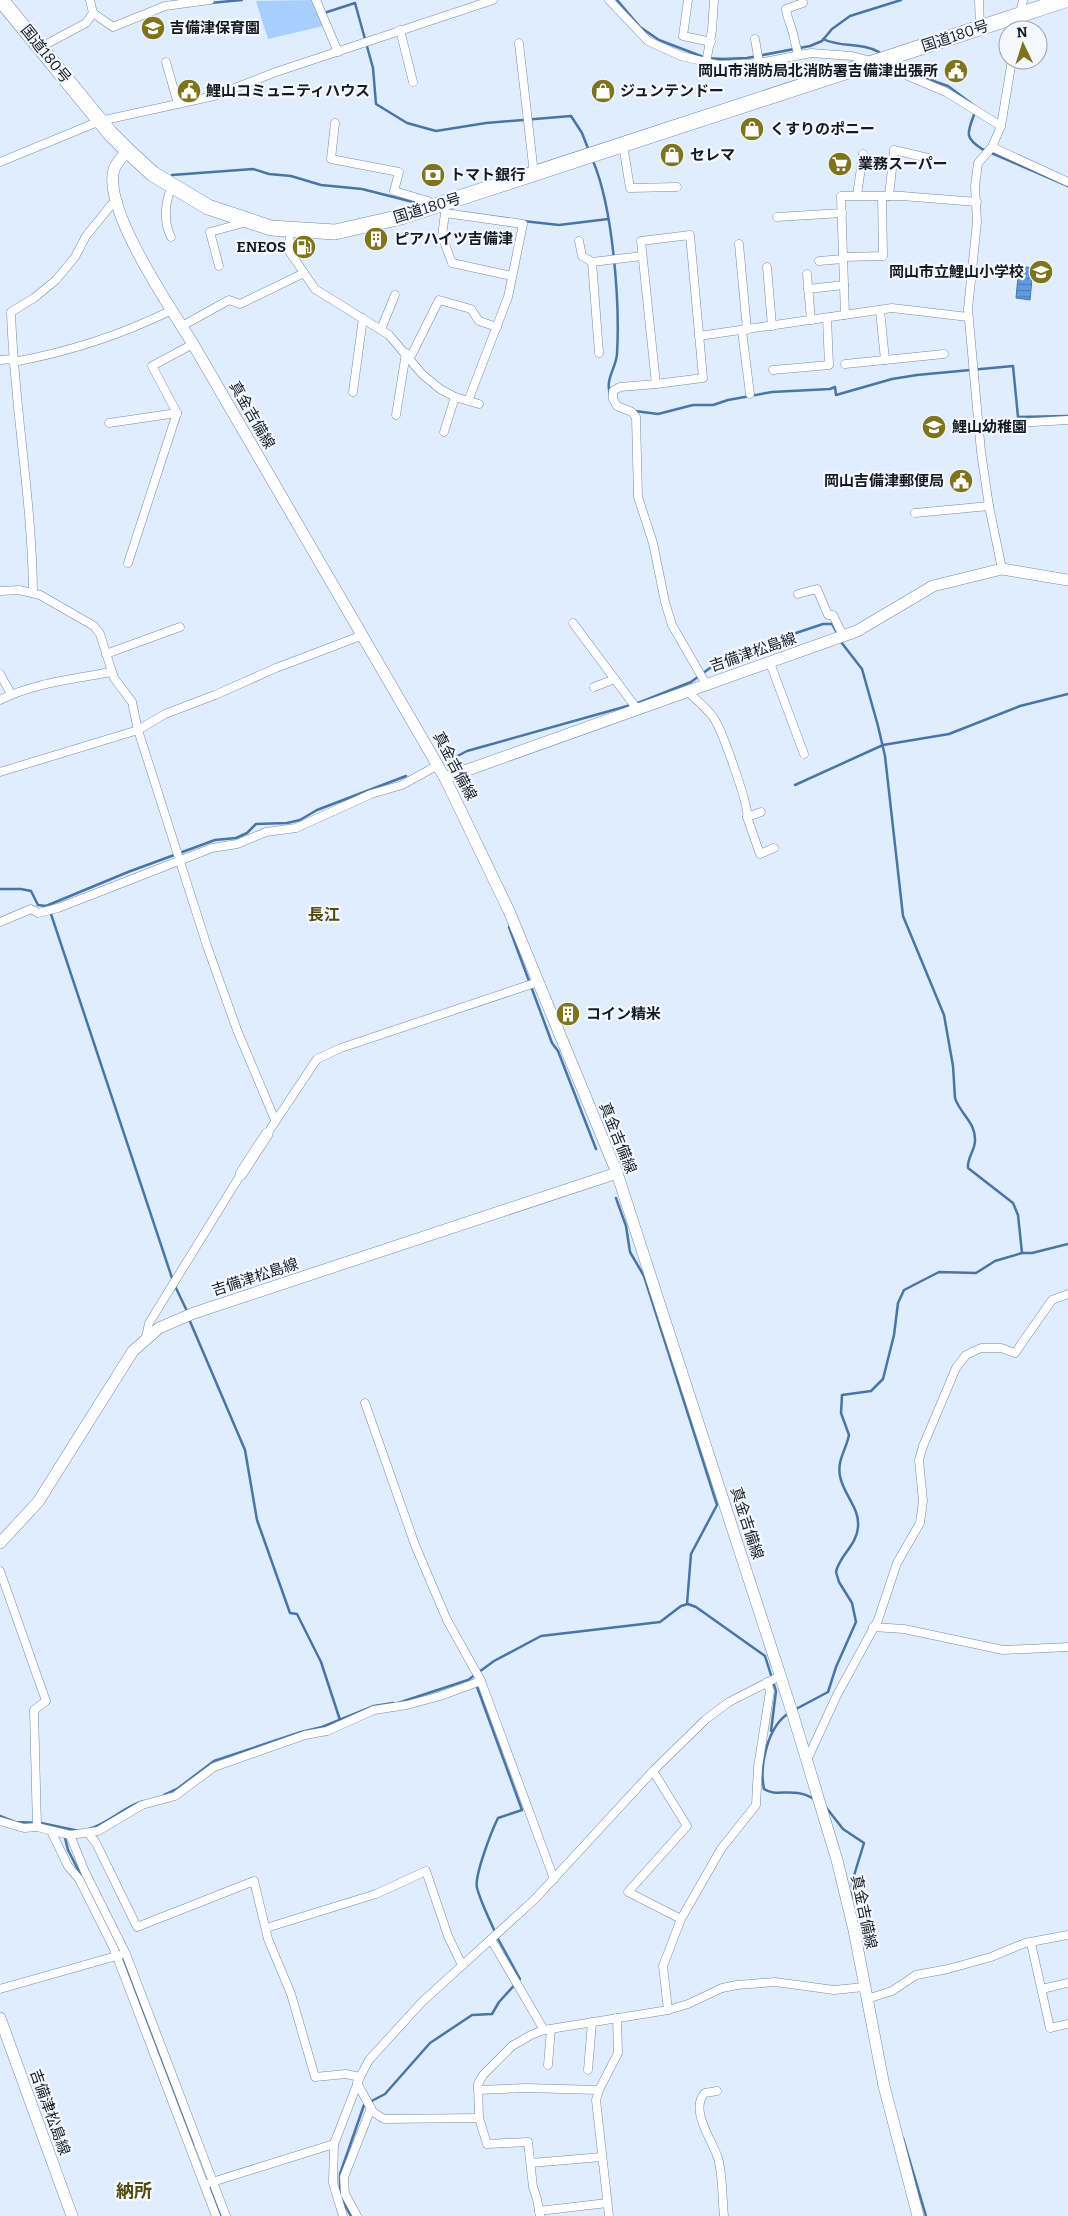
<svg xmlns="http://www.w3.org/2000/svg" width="1068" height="2216" font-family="Bitter,'Noto Sans JP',serif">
<defs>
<pattern id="water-rules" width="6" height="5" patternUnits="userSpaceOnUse" patternTransform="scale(1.25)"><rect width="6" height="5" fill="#609be4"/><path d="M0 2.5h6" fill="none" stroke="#4e7eb9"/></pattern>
</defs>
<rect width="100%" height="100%" fill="#dfedfe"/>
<path fill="#a7ceff" d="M312,0L323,26L268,39L256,1Z"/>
<path fill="url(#water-rules)" stroke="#4974aa" d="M1019,266L1033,268L1030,300L1016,298Z"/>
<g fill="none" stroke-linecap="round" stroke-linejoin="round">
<g stroke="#4974aa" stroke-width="2.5">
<path d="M617,0L640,27L659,40L706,58L723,59L747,58L810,46L822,41L832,29L850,16L901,0"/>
<path d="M210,3L242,0"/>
<path d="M324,13L355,3L373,68L376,104L407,123L436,131L486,123L571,116L582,133L589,151"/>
<path d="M823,39C841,48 862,42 879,52"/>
<path d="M916,75L948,86L976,107"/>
<path d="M975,112C968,132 963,137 982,149L1068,186"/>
<path d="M593,161C613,208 620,302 617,354C616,368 605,379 610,394"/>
<path d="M172,175L253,169L269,174L291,176L321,185L362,189L421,204"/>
<path d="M523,221L559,225L608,219"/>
<path d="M635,411L658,414L693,405H713L728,400L772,392L830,389L835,387L836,395L892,379L917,375L1013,366L1018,417L1068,416"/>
<path d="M446,762L467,751L638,703L691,682L710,668L744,655L772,641L823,624H832L837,633"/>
<path d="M795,785L883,745L949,734L1020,706L1068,694"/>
<path d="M0,889H21L31,891L38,905L46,906L128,872L215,840L236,838L247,833L256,824L287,823L300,820L317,810L406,776"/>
<path d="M50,911L173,1281"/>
<path d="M509,927L552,1043L558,1051L596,1149"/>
<path d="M616,1198L626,1226L630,1252L644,1276L717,1505L691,1554L687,1604"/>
<path d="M1022,1253H1032L1068,1244"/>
<path d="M175,1286L186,1309"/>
<path d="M189,1319L245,1450L257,1520L290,1613L297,1614L321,1662L340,1720"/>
<path d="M476,1684L522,1810L498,1818C492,1830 474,1876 477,1888C481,1903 489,1918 495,1932"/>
<path d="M398,1703L468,1680L494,1661L541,1636L660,1622L681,1606L688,1604L696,1607L765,1656L776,1691L771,1731"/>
<path d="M796,1709L828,1692L836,1667L856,1622L852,1603L839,1582L836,1572C839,1556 857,1545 858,1527C860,1508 843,1494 840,1476C837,1460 846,1450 849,1435L841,1413L842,1395L871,1391L883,1379L894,1335L898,1303L904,1290L939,1272L976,1273L995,1261L1022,1253L1018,1215L1013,1203L968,1168C967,1158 975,1150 975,1141C976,1122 960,1114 955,1098L953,1066L944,1015L903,916L885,756L878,726L862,669L841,642"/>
<path d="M789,1713C768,1726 759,1765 764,1789C777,1798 793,1786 814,1799"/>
<path d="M164,1795L177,1789L214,1761L301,1732L322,1727L374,1706L393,1703"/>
<path d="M825,1806L843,1829L864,1843L852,1882V1898"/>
<path d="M0,1816L15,1822L41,1823L79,1831"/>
<path d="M89,1829C110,1823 124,1806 144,1801"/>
<path d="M64,1834L68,1850L118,1947L194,2144"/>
<path d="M903,2138L926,2216"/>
<path d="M210,2184L221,2216"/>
<path d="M340,2193V2174L364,2105L385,2094L430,2043L472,2015L492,2014L499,2002L520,1979L497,1937"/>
<path d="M342,2200L351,2216"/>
</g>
<g stroke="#768aa4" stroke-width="9">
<g id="street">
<path d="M90,0L93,13L113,27L165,6L210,0"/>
<path d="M316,0L338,52"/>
<path d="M609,0L648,41L681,56L718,65L759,63L811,53L852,56L875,62L946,92L1001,126"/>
<path d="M688,0L683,36L711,42"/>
<path d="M979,0L980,28"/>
<path d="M400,30L413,82"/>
<path d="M1017,30L1023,0"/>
<path d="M755,39L759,63"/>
<path d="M519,43L534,174"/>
<path d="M41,47L86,23L93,13"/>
<path d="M799,55C795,46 795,39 792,30C790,23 787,17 786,9L803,3"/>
<path d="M166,62L178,104"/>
<path d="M706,63L712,30L714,0"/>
<path d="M335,123L331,159L399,172L394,191L428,201L433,207"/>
<path d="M623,145L630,188L677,187"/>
<path d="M992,147L1068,182"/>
<path d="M0,162L100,121L214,96L276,72L493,0"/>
<path d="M857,195L863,154"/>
<path d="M889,196L894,150L928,158"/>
<path d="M443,204L445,213L523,224L508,297L470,396"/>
<path d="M445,213L442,236L452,263L512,276"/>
<path d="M777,217L842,213"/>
<path d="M290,229L289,251L315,289L389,335L422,374L440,389L455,397L479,404"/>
<path d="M690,235L703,378L656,384L641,241Z"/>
<path d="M171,237C163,221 165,202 172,186"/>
<path d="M579,241L582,256L592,262L642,256"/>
<path d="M739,244L747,330"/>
<path d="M843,257L883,256L882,197"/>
<path d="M819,261L843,259"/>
<path d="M592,262L599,353"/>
<path d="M219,266L210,232L247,222"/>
<path d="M767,267L772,326"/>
<path d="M807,274L811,320"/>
<path d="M808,289L844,285"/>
<path d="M880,310L885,360"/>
<path d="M845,315L841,196H902L977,202"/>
<path d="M182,326L229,300L240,304L304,273"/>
<path d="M381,329L395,295"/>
<path d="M742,331L750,394"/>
<path d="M699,336L892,308L968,317"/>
<path d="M410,358L439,300L471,309L479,321L497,327"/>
<path d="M0,360L13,359"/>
<path d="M13,362C69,352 121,335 172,310"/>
<path d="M845,364L944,354"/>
<path d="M773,370L829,365L827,318"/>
<path d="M656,384L620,387L613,391V399L617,406L632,412L636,417L638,497L653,543L665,602L672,625L706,684"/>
<path d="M353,392L363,318"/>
<path d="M396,415L406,353"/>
<path d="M109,423L177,413"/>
<path d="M979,425L1068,420"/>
<path d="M444,432L455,397"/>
<path d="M915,513L989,506"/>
<path d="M128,563L177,413L152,366L193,344"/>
<path d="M1002,569L989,506L981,452L968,309L977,222L975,186L977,171L978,163L992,147L1001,126L1012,60"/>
<path d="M0,591L19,590L40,595L94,626L100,634L114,678L132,702L138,730L207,946L237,1030L275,1120"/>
<path d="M33,592C32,498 14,406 11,312L34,298L56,280L75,257L86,236L112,204L118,202"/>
<path d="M798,594L817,589L828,615H833L843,636"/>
<path d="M573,623L637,709"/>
<path d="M106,654L180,627"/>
<path d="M770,663L804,754"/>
<path d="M0,674L11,694"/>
<path d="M594,687L615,679"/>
<path d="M687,691C696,700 711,711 716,722C723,734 750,808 747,817L760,854L774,848"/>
<path d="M0,700C33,683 75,679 111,672"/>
<path d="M0,772L138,730L165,714L215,695L276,668L363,635"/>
<path d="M747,817L761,812"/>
<path d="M0,922L31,909L38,913L58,908L212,848L237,844L266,832L296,828L371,794L402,785L438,765"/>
<path d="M267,1134L317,1059L341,1048L538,982"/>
<path d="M146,1338L149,1323L241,1174"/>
<path d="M365,1403L415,1545L447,1620L481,1681L554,1879"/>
<path d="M0,1571L46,1701L34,1710L37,1827"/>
<path d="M873,1627L904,1629L1003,1650L1068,1647"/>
<path d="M807,1760L837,1695L878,1620L897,1563L920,1523L923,1501L919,1460L923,1446L956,1368L966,1355L981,1348H1001L1015,1353L1052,1300L1068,1294"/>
<path d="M653,1771L687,1826L628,1892L681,1919"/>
<path d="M0,1821L24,1828L37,1827L70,1835L98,1831L142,1805L175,1796L214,1767L305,1735L327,1731L374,1710L407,1705L440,1696L481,1681"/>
<path d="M51,1831L68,1866L79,1879L114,1949L216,2216"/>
<path d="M89,1834L96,1843L137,1927L254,1881L268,1939L291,1994L315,2077L346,2074L360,2077"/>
<path d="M70,1835L85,1872L126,1954L226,2216"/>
<path d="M266,1928L376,1894L426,1871L448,1936L462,1965"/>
<path d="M492,1941L544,2030"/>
<path d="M1031,1943L1050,2028L1068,2024"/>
<path d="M0,1989L120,1955"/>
<path d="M1042,1989L1068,1983"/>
<path d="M867,1999L892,1991L916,1975L948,1969L991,1957L1025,1943L1068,1935"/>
<path d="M668,2010L663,1966L681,1919L721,1849L756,1805L758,1767L770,1691L767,1682"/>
<path d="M548,2065L551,2029"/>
<path d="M588,2070L592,2022"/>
<path d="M357,2083L373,2112L384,2119L479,2118"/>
<path d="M478,2090L525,2088L599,2090"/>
<path d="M717,2091L705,2093C689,2109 712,2140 718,2158C723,2176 722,2198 724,2216"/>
<path d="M531,2163L602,2157"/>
<path d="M209,2183L334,2144"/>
<path d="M539,2211L607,2203"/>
<path d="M343,2216L333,2183L334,2144L360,2077L369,2060L422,2002L534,1900L653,1771L705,1720L729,1702L780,1676"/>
<path d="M357,2216L345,2194L344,2177L371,2108"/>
<path d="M540,2216L537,2199L533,2187L528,2142L487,2144L479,2118L478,2084L483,2075L512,2046L531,2035L544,2030L668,2010L688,2004L722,1988L737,1985L775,1982L834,1990L864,1987"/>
<path d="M609,2216L596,2100L599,2090L618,2053L617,2018"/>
</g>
</g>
<g stroke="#768aa4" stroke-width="12">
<g id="secondary">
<path d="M128,151C123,156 117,162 114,169C102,209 172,310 193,344L445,778L509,911L617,1173L793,1715L837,1860L854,1930L884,2086L918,2216"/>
<path d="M445,778L857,631L933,586L1002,569L1068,580"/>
<path d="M241,1174L267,1134"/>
<path d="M0,1543L38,1502L133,1351L159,1328L194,1313L617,1173"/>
<path d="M0,2018L72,2216"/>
</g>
</g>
<g stroke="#768aa4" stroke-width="16">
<path id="highway" d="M1,0L110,133L128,151L153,174L208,207L271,228L335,232L401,217L1065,0"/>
</g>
<use href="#street" stroke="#fff" stroke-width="8"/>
<use href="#secondary" stroke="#fff" stroke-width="11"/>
<use href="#highway" stroke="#fff" stroke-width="15"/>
</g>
<defs>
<g id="school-disc" transform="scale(1.25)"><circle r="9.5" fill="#7d7518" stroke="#f5f9ff"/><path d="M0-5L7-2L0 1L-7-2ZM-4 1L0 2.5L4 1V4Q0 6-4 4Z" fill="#fff"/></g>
<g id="civic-disc" transform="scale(1.25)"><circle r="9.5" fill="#7d7518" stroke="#f5f9ff"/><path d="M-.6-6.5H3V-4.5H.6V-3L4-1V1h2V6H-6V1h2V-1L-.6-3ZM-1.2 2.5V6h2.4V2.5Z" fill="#fff"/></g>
<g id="shop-disc" transform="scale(1.25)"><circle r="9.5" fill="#7d7518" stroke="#f5f9ff"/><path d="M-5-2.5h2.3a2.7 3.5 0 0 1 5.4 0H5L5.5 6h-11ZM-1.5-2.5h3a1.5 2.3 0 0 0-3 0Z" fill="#fff"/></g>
<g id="supermarket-disc" transform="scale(1.25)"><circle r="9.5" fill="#7d7518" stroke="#f5f9ff"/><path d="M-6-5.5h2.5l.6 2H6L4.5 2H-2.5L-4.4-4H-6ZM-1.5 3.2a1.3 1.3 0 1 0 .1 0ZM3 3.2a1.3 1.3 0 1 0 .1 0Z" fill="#fff"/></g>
<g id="bank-disc" transform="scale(1.25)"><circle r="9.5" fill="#7d7518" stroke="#f5f9ff"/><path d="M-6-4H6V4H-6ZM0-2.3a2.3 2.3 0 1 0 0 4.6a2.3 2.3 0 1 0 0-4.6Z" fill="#fff"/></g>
<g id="building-disc" transform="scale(1.25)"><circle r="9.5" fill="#7d7518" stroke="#f5f9ff"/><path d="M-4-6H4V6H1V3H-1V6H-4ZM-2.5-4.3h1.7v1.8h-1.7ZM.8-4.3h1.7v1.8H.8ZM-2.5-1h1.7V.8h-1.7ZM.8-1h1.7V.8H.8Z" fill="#fff"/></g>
<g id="fuel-disc" transform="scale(1.25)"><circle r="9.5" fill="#7d7518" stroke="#f5f9ff"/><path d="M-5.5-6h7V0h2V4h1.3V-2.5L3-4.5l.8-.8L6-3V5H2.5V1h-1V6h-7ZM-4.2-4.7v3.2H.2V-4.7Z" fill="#fff"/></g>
</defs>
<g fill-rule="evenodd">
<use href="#school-disc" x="153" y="28"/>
<use href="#civic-disc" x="956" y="71"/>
<use href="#civic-disc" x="189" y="91"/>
<use href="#shop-disc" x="603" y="91"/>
<use href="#shop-disc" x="752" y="129"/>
<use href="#shop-disc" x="672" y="155"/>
<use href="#supermarket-disc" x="840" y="164"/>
<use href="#bank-disc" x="433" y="175"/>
<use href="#building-disc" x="376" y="239"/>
<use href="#fuel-disc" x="304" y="247"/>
<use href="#school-disc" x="1041" y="272"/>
<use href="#school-disc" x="934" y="427"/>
<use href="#civic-disc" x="961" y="481"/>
<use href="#building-disc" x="568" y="1014"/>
</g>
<g text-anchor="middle" stroke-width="4.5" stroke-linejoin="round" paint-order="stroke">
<g font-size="15" font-weight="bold" fill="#131a24" stroke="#f5f9ff" text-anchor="start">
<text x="170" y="33">吉備津保育園</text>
<text x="938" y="76" text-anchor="end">岡山市消防局北消防署吉備津出張所</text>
<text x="206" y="96">鯉山コミュニティハウス</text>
<text x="620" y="96">ジュンテンドー</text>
<text x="770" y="134">くすりのポニー</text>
<text x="690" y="160">セレマ</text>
<text x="858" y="169">業務スーパー</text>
<text x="450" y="180">トマト銀行</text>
<text x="394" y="244">ピアハイツ吉備津</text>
<text x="286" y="252" text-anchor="end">ENEOS</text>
<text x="1024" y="277" text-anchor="end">岡山市立鯉山小学校</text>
<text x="952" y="432">鯉山幼稚園</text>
<text x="944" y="486" text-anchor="end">岡山吉備津郵便局</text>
<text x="586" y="1019">コイン精米</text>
</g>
<g font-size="15" fill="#131a24" stroke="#f5f9ff">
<text transform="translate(955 36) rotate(-18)" y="5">国道180号</text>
<text transform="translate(46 54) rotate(51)" y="5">国道180号</text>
<text transform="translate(427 208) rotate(-17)" y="5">国道180号</text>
<text transform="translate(252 415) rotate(60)" y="5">真金吉備線</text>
<text transform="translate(753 652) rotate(-19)" y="5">吉備津松島線</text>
<text transform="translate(455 766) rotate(62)" y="5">真金吉備線</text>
<text transform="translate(618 1138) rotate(68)" y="5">真金吉備線</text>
<text transform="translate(255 1277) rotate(-18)" y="5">吉備津松島線</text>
<text transform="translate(747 1523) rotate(72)" y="5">真金吉備線</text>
<text transform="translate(864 1912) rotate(78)" y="5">真金吉備線</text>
<text transform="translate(50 2112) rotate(70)" y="5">吉備津松島線</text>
</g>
<g font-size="16" font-weight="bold" fill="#514c0c" stroke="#f5f9ff">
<text x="324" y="920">長江</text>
</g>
<g font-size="18" font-weight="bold" fill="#514c0c" stroke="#f5f9ff">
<text x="134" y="2197">納所</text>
</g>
</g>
<g transform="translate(1023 45) rotate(356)"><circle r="24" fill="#f5f9ff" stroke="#9ba0a7"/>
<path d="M0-4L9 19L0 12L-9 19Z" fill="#7d7518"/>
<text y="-8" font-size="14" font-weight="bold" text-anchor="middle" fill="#131a24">N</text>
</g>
</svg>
